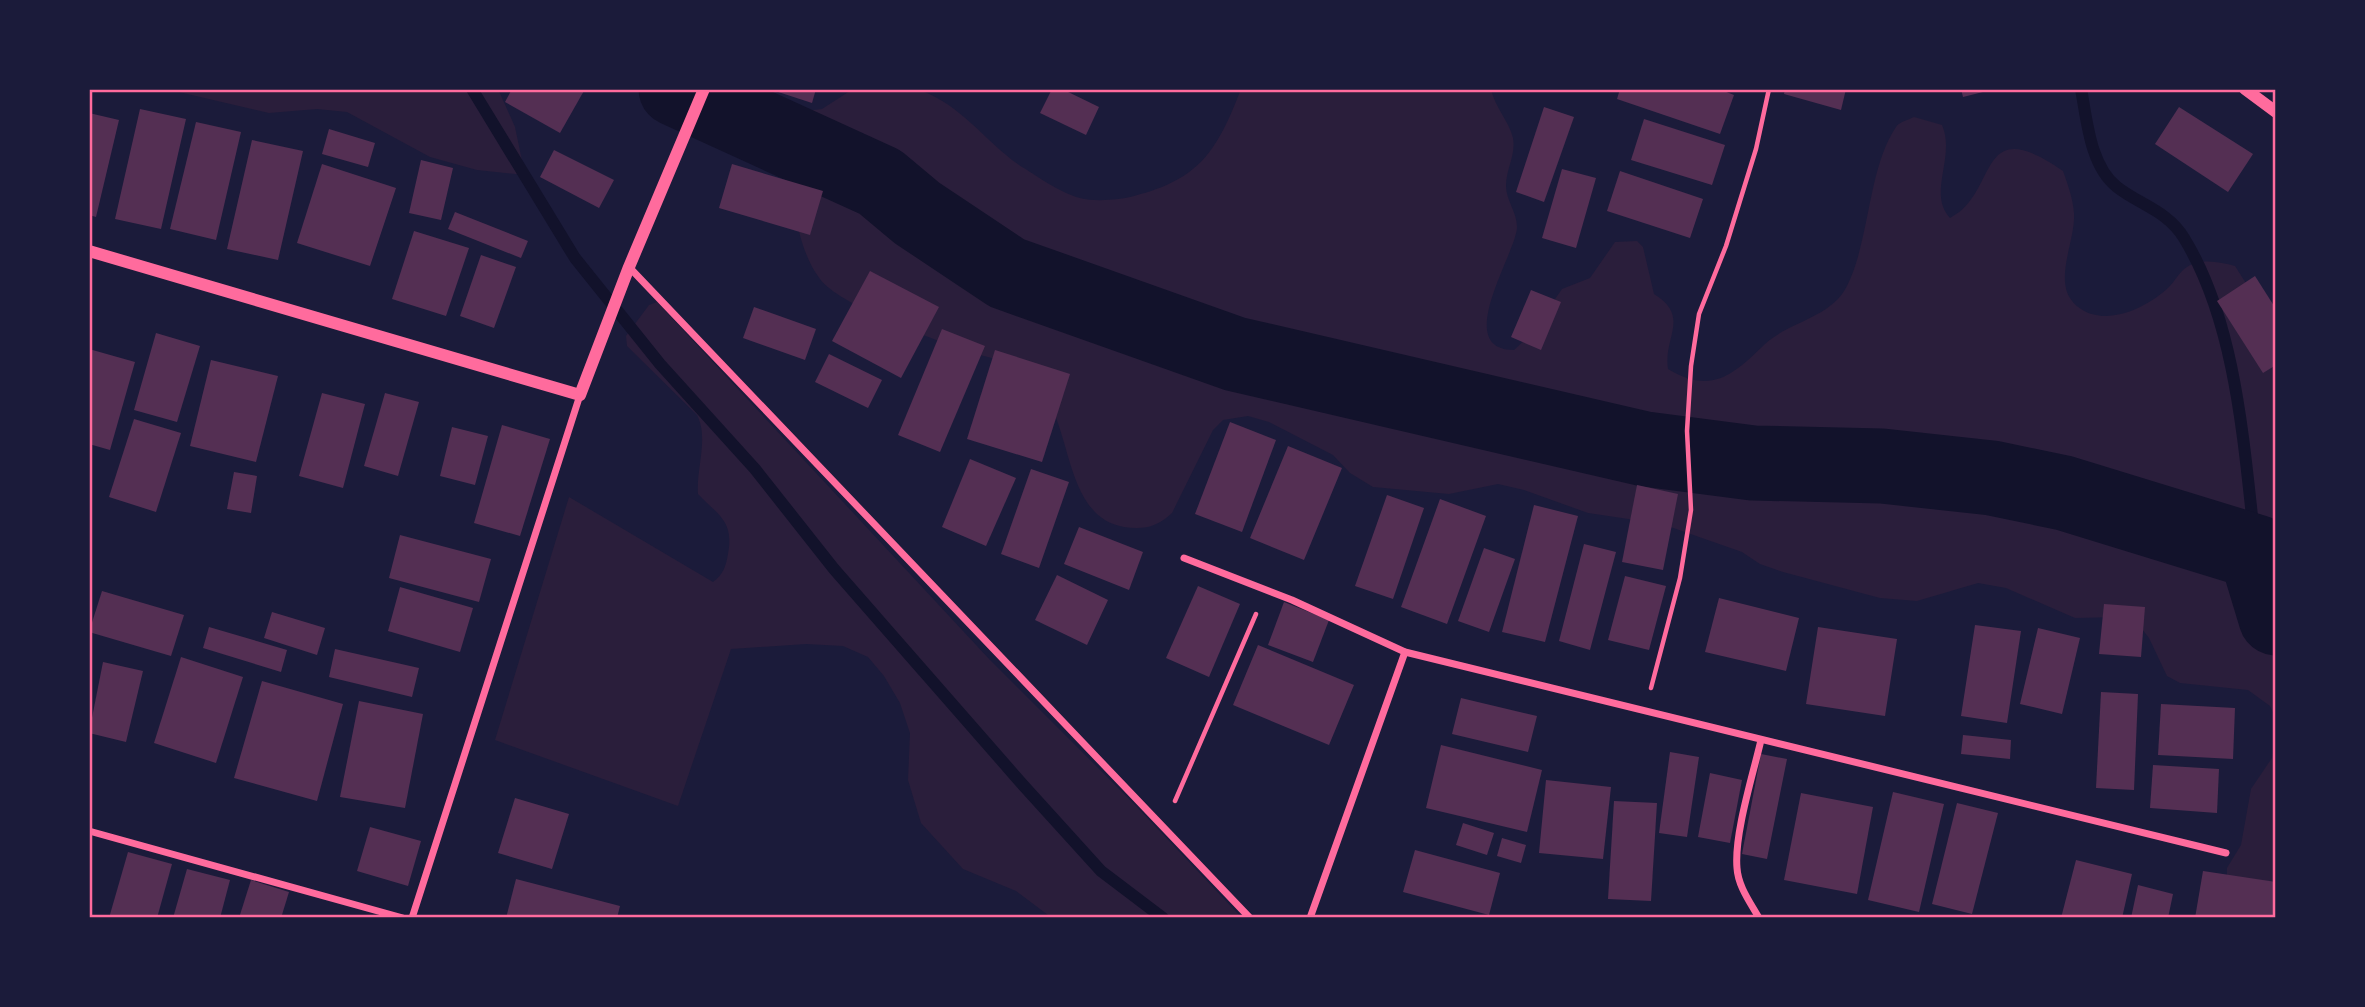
<svg xmlns="http://www.w3.org/2000/svg" width="2365" height="1007" font-family="'Public Sans',sans-serif">
<rect width="100%" height="100%" fill="#1b1b3a"/>
<g fill="#2a1e3b">
<path d="M166,89H498L515,127L525,175L477,170L430,157L347,112L317,109L269,113Z"/>
<path d="M853,89C873,89 903,84 922,91C962,106 985,141 1019,165C1037,176 1060,193 1080,198C1095,202 1119,200 1134,196C1200,179 1217,151 1241,89H1491C1495,108 1509,121 1513,138C1516,155 1506,169 1506,186C1506,200 1517,212 1517,227C1517,252 1451,350 1514,350L1531,334L1562,289L1590,278L1615,242L1637,241L1643,247L1654,294C1691,317 1663,337 1668,369C1712,395 1733,375 1765,344C1790,321 1831,318 1847,286C1870,240 1868,168 1896,127C1899,122 1908,120 1914,117L1942,125C1956,157 1927,193 1950,218C2000,193 1975,110 2063,171C2068,185 2073,199 2074,213C2076,244 2048,288 2081,309C2108,327 2148,307 2169,287C2175,281 2180,271 2187,267C2201,258 2220,262 2235,266L2256,299L2276,316V719L2270,706L2248,690L2180,683L2167,676L2149,638L2138,624L2121,617L2075,618L2006,588L1978,583L1917,601L1880,598L1783,572L1760,564L1742,552L1662,524L1588,513L1524,490L1498,484L1449,494L1373,487L1350,473L1333,455L1269,422L1248,416L1223,420L1213,430L1172,513C1157,527 1144,530 1124,527C1067,517 1072,437 1046,397C1040,388 1026,373 1017,367C1003,358 981,357 966,351C933,339 839,305 820,279C796,248 798,205 779,170C763,141 731,145 735,106L743,101L797,112L822,109Z"/>
<path d="M657,302L990,660L1136,806L1242,918H1052L1016,891L963,869L921,823L908,780L910,733L900,703L884,676L868,657L843,646L806,644L731,649L678,806L495,740L569,497L713,582C723,575 726,566 728,554C734,521 719,516 698,494C696,468 709,438 697,415L627,346L626,336L649,305Z"/>
<path d="M2276,737V894L2227,883V868L2241,845L2251,789L2272,758Z"/>
</g>
<g fill="none" stroke-linecap="round" stroke-linejoin="round">
<g stroke="#12122b" stroke-width="12">
<path d="M472,89L575,258L660,364L755,469L834,569L1023,785L1101,871L1163,918"/>
<path d="M2081,89C2087,120 2090,166 2117,187C2140,205 2168,211 2184,238C2238,326 2244,451 2256,552"/>
</g>
<path stroke="#12122b" stroke-width="75" d="M676,89L880,182L917,213L1007,273L1235,354L1645,449L1753,463L1882,466L1992,478L2064,493L2256,552L2276,618"/>
</g>
<g fill="#542f53">
<path d="M512,89H585L560,133L505,102Z"/>
<path d="M769,89H816L812,103Z"/>
<path d="M1052,89H1062L1099,107L1086,135L1040,113Z"/>
<path d="M1620,89H1719L1734,95L1720,134L1617,99Z"/>
<path d="M1785,89H1846L1841,110L1784,94Z"/>
<path d="M1961,89H1991V90L1963,97Z"/>
<path d="M1544,107L1574,117L1544,202L1516,192Z"/>
<path d="M2179,107L2253,154L2228,192L2155,144Z"/>
<path d="M140,109L186,119L161,229L115,219Z"/>
<path d="M89,113L119,120L96,217L89,215Z"/>
<path d="M1644,119L1725,145L1712,185L1631,160Z"/>
<path d="M196,122L241,132L216,240L170,229Z"/>
<path d="M329,129L375,143L368,167L322,154Z"/>
<path d="M252,140L303,151L278,260L227,249Z"/>
<path d="M554,150L614,180L599,208L540,177Z"/>
<path d="M421,160L453,168L441,220L409,213Z"/>
<path d="M322,164L396,188L370,266L297,243Z"/>
<path d="M732,164L823,191L810,235L719,208Z"/>
<path d="M1562,169L1596,178L1576,248L1542,238Z"/>
<path d="M1620,171L1703,199L1690,238L1607,211Z"/>
<path d="M455,212L528,241L521,258L448,229Z"/>
<path d="M414,231L469,248L446,316L392,299Z"/>
<path d="M481,255L516,267L494,328L460,316Z"/>
<path d="M870,271L939,307L901,378L832,341Z"/>
<path d="M2255,276L2276,309V365L2263,373L2217,301Z"/>
<path d="M1531,290L1561,302L1541,350L1511,337Z"/>
<path d="M754,307L816,329L805,360L743,338Z"/>
<path d="M942,329L985,346L940,452L898,435Z"/>
<path d="M156,333L200,346L177,422L134,410Z"/>
<path d="M89,349L135,362L110,450L89,444Z"/>
<path d="M995,350L1070,374L1042,462L967,439Z"/>
<path d="M829,354L882,380L868,408L815,382Z"/>
<path d="M211,360L278,376L256,462L190,446Z"/>
<path d="M322,393L365,404L343,488L299,476Z"/>
<path d="M385,393L419,402L398,476L364,466Z"/>
<path d="M134,419L181,433L156,512L109,497Z"/>
<path d="M1230,422L1276,440L1242,532L1195,514Z"/>
<path d="M502,425L550,439L520,536L474,523Z"/>
<path d="M452,427L488,436L475,485L440,476Z"/>
<path d="M1288,446L1342,468L1304,560L1250,538Z"/>
<path d="M970,459L1016,478L986,546L942,527Z"/>
<path d="M1031,469L1069,482L1039,568L1001,554Z"/>
<path d="M234,472L257,476L251,513L227,509Z"/>
<path d="M1637,485L1678,494L1663,570L1622,562Z"/>
<path d="M1387,495L1424,508L1393,599L1355,586Z"/>
<path d="M1440,499L1486,516L1447,624L1401,607Z"/>
<path d="M1534,505L1578,516L1545,642L1502,632Z"/>
<path d="M1079,527L1143,552L1129,590L1064,564Z"/>
<path d="M400,535L491,559L479,602L389,578Z"/>
<path d="M1584,544L1616,552L1590,650L1559,641Z"/>
<path d="M1484,548L1515,559L1489,632L1458,621Z"/>
<path d="M1057,575L1108,600L1087,645L1035,620Z"/>
<path d="M1625,576L1666,586L1649,650L1608,640Z"/>
<path d="M1198,586L1240,604L1209,677L1166,658Z"/>
<path d="M400,587L473,608L460,652L388,631Z"/>
<path d="M102,591L184,615L171,656L89,632Z"/>
<path d="M1719,598L1799,618L1786,671L1705,652Z"/>
<path d="M1284,602L1329,620L1313,662L1268,645Z"/>
<path d="M2104,604L2145,607L2141,657L2099,654Z"/>
<path d="M272,612L325,628L317,655L264,638Z"/>
<path d="M1975,625L2021,631L2007,723L1961,716Z"/>
<path d="M209,627L287,650L281,672L203,648Z"/>
<path d="M1818,627L1897,639L1885,716L1806,704Z"/>
<path d="M2038,628L2080,638L2062,714L2020,704Z"/>
<path d="M1258,645L1354,685L1329,745L1233,705Z"/>
<path d="M335,649L419,668L412,697L329,677Z"/>
<path d="M181,657L243,677L216,763L154,743Z"/>
<path d="M103,662L143,671L126,742L89,733Z"/>
<path d="M262,681L343,704L317,801L234,778Z"/>
<path d="M2101,692L2138,694L2134,790L2096,788Z"/>
<path d="M1461,698L1537,716L1528,752L1452,734Z"/>
<path d="M359,701L423,714L405,808L340,797Z"/>
<path d="M2161,704L2235,708L2233,759L2158,755Z"/>
<path d="M1963,735L2011,740L2010,759L1961,754Z"/>
<path d="M1441,745L1542,770L1527,832L1426,808Z"/>
<path d="M1670,752L1699,757L1687,837L1659,833Z"/>
<path d="M1761,754L1787,759L1767,859L1742,854Z"/>
<path d="M2153,765L2219,769L2217,813L2150,808Z"/>
<path d="M1710,773L1742,780L1730,843L1698,837Z"/>
<path d="M1546,780L1611,787L1603,859L1539,853Z"/>
<path d="M1893,792L1944,804L1919,912L1868,900Z"/>
<path d="M1801,793L1873,807L1857,894L1784,880Z"/>
<path d="M515,798L569,814L552,869L498,853Z"/>
<path d="M1614,801L1657,803L1651,901L1608,899Z"/>
<path d="M1957,803L1998,813L1972,914L1932,904Z"/>
<path d="M1463,823L1494,833L1487,855L1456,845Z"/>
<path d="M370,827L421,841L408,886L357,871Z"/>
<path d="M1502,838L1526,845L1521,863L1497,856Z"/>
<path d="M1415,850L1500,873L1489,915L1403,892Z"/>
<path d="M128,852L172,864L157,918H109Z"/>
<path d="M2076,860L2132,874L2122,918H2061Z"/>
<path d="M187,869L230,880L220,918H173Z"/>
<path d="M2203,871L2276,882V918H2195Z"/>
<path d="M516,879L620,906L617,918H506Z"/>
<path d="M251,880L289,892L281,918H239Z"/>
<path d="M2138,885L2173,894L2168,918H2131Z"/>
</g>
<g fill="none" stroke-linecap="round" stroke-linejoin="round">
<g stroke="#ff6b9d" stroke-width="4.5">
<path d="M1651,688L1680,578L1691,510L1687,431L1691,366L1699,314L1726,246L1756,149L1769,89"/>
<path d="M1175,801L1256,614"/>
</g>
<g stroke="#ff6b9d" stroke-width="7">
<path d="M629,267L1250,918"/>
<path d="M1184,558L1292,600L1405,652L2226,853"/>
<path d="M89,831L403,918"/>
<path d="M412,918L580,395"/>
<path d="M1310,918L1405,652"/>
<path d="M1759,918C1750,902 1738,886 1737,868C1734,834 1753,775 1761,740"/>
</g>
<g stroke="#ff6b9d" stroke-width="12">
<path d="M2245,89L2276,112"/>
<path d="M89,251L580,395L629,267L704,89"/>
</g>
</g>
<rect width="2365" height="1007" fill="none" stroke="#1b1b3a" stroke-width="182"/>
<rect x="91" y="91" width="2183" height="825" fill="none" stroke="#ff6b9d" stroke-width="2.5"/>
</svg>
